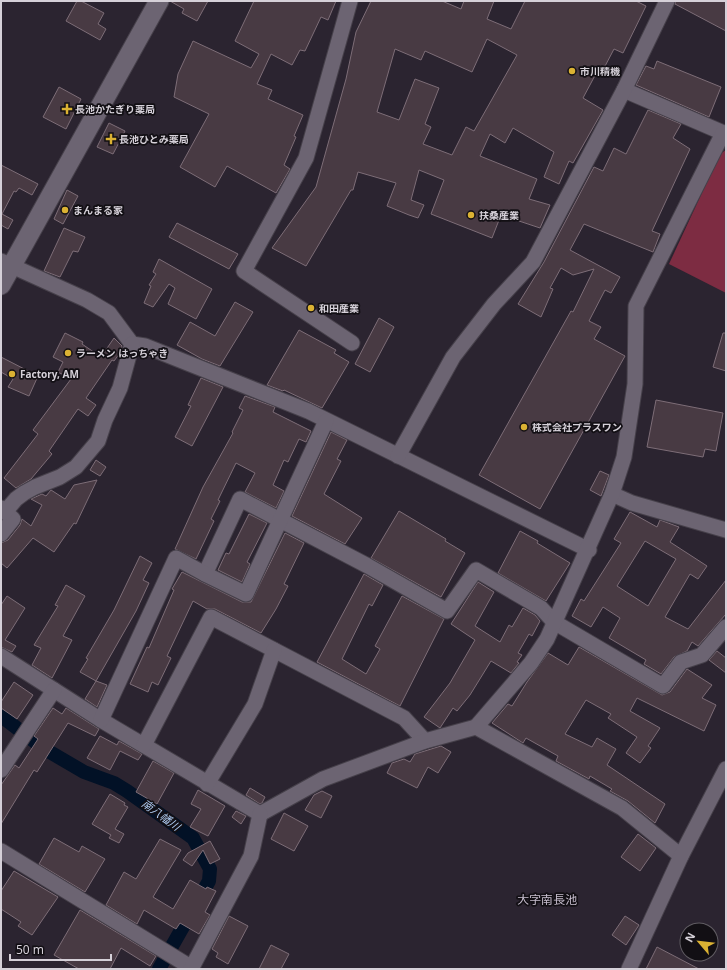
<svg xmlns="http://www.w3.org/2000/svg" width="727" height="970" font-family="'Noto Sans','Noto Sans JP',sans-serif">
<rect width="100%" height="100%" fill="#2b2430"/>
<path fill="#7d2c42" d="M726,150V293L669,264L720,154Z"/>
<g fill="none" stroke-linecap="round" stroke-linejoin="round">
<path stroke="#021126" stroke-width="14" d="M1,716L43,748L84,772L114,783L127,791L193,838L210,869L209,881L159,969"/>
</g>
<g fill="#483a43" stroke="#7d6d77" fill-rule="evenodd">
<path d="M77,1H81L104,13L98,24L106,29L100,40L66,21Z"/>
<path d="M170,1H208L197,21L182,13L184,9Z"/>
<path d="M254,1H336L328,20L321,17L305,51L300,50L292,65L271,54L257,84L272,90L268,99L303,115L294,136L296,137L284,165L290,169L276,193L227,166L215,187L180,167L209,114L174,97L178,74L193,41L251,68L259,54L235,41Z"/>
<path d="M371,1H442L461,9L464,1H494L487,19L511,29L525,1H636L646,6L623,53L614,49L603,70L599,68L583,98L603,110L573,163L569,161L559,184L544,177L554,152L513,128L505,143L490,134L480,156L537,179L529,199L550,205L540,228L501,215L492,238L431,214L444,180L419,170L411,200L424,205L418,218L409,215L387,206L396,183L358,172L353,190H351L306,266L272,248L316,187L346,79L356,32ZM487,39L517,55L474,131L466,127L452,155L423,144L431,127L425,124L439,88L415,79L399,120L377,112L395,49L421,60L425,51L472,72Z"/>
<path d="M676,1H726V31L675,4Z"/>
<path d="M657,61L721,87L709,117L636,85L646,66L654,69Z"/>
<path d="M59,87L81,99L66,129L43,117Z"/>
<path d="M648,110L681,124L673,138L690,149L652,231L660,234L653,252L584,224L570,250L620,277L611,293L605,290L589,321L601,327L594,339L625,356L540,509L479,475L571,311L573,312L594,269L573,275L561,268L550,288L553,289L541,317L518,304L544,262L594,167L603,171L614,148L626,154Z"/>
<path d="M109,123L125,131L113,154L97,147Z"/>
<path d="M1,165L38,184L32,195L19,188L16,192L14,191L2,214L13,220L8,229L1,225Z"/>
<path d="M67,190L78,196L63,224L54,219Z"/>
<path d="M177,223L238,254L229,269L169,237Z"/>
<path d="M64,228L85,237L78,252L73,251L60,277L44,271Z"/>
<path d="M159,259L212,289L196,319L168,304L175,288L169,284L153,307L144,303L151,286L149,285L156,274L153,272Z"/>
<path d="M235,302L253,312L220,366L202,359L177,345L190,322L215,336Z"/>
<path d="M379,318L394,327L370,372L355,364Z"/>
<path d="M299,330L336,350L334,353L349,362L322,408L284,390L283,391L267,385Z"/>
<path d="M65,333L83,342L82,344L101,357L114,338L122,346L120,353L114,361L112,360L86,398L96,405L88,416L78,409L49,451L52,454L31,479L16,488L4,478L38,434L33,430L71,379L58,372L63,362L53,357Z"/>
<path d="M723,333H726V371L713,367Z"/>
<path d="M1,357L38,376L29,396L8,387L13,379L1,372Z"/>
<path d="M201,378L223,387L192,446L175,437L191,406L188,405Z"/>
<path d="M245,396L275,407L273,412L311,431L306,442L299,439L288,462L284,460L273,485L284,491L276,508L245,492L255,473L236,463L218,500L220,501L211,519L214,521L196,559L175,549L203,487L233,433L232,432L243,410L239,408Z"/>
<path d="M656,400L723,413L716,451L705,449L703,457L647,447Z"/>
<path d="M331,432L347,440L337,459L341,461L324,494L362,518L345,544L292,516Z"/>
<path d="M96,460L106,467L100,476L90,470Z"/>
<path d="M600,471L609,475L601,496L590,490Z"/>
<path d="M97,480L76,524L74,523L54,552L33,538L7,568L1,563V543L8,540L20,525L22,519L31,526L42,505L31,499L42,494L46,496L51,490L65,499L74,485Z"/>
<path d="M399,511L446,539L445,541L465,553L441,597L371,558Z"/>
<path d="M630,512L657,527L660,520L679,527L670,542L707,566L698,579L690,574L665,617L688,629L726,580V614L698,646L692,642L687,651L674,657L661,674L644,664L646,660L609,638L620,618L603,607L591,627L572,616L581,599L584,601L621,543L614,539ZM645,541L676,559L648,606L617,586Z"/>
<path d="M249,514L267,523L247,562L250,564L242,582L218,570L226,553L229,554Z"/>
<path d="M520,531L538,541L537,543L570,563L546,601L498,573Z"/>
<path d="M285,533L304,543L284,584L288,586L276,609L261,633L215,609H207L193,601L167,656L171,658L158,685L152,682L148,692L130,684L147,647L149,648L174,590L172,589L182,572L242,602H251Z"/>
<path d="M140,556L152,563L143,580L149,583L136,611L96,681L80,672L88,659L86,658L114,610Z"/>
<path d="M364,574L383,585L372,606L369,604L342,659L366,674L380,649L375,646L402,596L444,619L400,706L317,662Z"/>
<path d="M478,582L494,592L475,626L500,642L509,625L512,627L523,608L535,615L540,621L532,636L529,634L518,653L522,655L517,662L519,663L511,673L491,661L470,695L457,711L453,708L440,728L424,717L450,683L475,640L451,624Z"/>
<path d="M66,585L85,596L63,636L72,640L52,678L32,665L41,648L34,645L58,606L55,605Z"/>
<path d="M7,596L25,608L5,640L16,646L12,652L1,647V605Z"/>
<path d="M579,647L662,695L670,692L687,669L712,685L702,698L716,705L704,731L637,698L630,711L660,728L648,746L651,748L640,763L626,753L637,737L608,718L611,714L586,700L565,734L592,747L597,738L616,749L607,765L665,804L655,823L628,801L610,791L612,789L590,776L589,779L556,761L558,756L526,738L523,743L492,723L508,704L512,706L527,682L548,653L568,665Z"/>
<path d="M717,651L726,658V673L709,660Z"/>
<path d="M96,681L107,685L97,707L85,699Z"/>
<path d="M14,682L33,695L17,719L1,708V702Z"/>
<path d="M53,708L62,714L66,708L99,729L95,736L68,723L37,772L34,770L1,824V785L15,765L19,768L38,739L34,736Z"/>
<path d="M100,736L117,745L119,741L142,754L138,760L120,751L110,770L87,758Z"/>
<path d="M441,746L451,752L438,773L428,767L417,788L387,773L392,763L404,759L410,762L415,754Z"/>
<path d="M153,761L174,773L157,804L136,792Z"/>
<path d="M250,788L265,797L262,803L260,804L246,795Z"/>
<path d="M198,790L225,806L208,836L190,827L201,809L191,804Z"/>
<path d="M322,791L332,796L321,818L305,810L314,795Z"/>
<path d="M110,794L125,803L124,805L128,807L115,829L124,834L119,843L109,838L111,835L92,824Z"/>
<path d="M236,811L246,816L241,824L232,817Z"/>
<path d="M284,813L308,826L294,851L271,839Z"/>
<path d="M638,834L656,848L640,871L621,857Z"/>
<path d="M54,838L79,852L82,846L105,859L85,892L39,864Z"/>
<path d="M160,839L181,850L153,897L173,909L190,880L206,889L207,887L216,891L205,912L210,915L199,934L180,923L176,929L144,910L137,924L106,905L124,872L136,879Z"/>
<path d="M210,841L220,859L210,864L203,850L192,866L183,860L188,853Z"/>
<path d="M14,871L58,897L32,935L18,926L21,922L1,909V891Z"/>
<path d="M80,910L156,956L150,966L121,948L110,969H79L54,955Z"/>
<path d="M229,916L248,926L228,964L216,957L218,953L212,949Z"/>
<path d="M625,916L639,925L626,945L612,935Z"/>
<path d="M271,945L289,954L281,969H259Z"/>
<path d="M657,947L699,969H646Z"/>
</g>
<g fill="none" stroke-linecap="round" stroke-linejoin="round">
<g stroke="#46404a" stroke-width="17">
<g id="minor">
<path d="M350,1L306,158L244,271L352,343"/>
<path d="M624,90L726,134"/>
<path d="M1,261L87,300L109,313L132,344L145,346L308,411L589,550"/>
<path d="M398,456L453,357L494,304L533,262L624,90L667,1"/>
<path d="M612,494L632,503L726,530"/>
<path d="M1,508L13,519L1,534"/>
<path d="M5,512L16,499L24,493L35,487L60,477L76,467L98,441L105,420L120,388L132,344"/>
<path d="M205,574L240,499L368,566L447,611L476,570L541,608L554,622L663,686L681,662L702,655L726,627"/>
<path d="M1,656L101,720L260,814"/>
<path d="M101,720L176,558L205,574L246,594L326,421"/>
<path d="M144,745L211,617L404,718L425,741"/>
<path d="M1,770L54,690"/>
<path d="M207,784L255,704L274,650"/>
<path d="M260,814L323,779L425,741L476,727"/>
<path d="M1,851L192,968"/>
<path d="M681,856L622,808L476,727L531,663L547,639L612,494L624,457L635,384L636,306L723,133"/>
<path d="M191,969L251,856L260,814"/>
<path d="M629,969L681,856L726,769"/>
</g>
</g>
<g stroke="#46404a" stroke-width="21">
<path id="tertiary" d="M1,285L159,1"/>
</g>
<use href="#minor" stroke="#6c6472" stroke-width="15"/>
<use href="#tertiary" stroke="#6c6472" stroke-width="19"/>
</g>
<g fill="#dbb233" stroke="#120f14" stroke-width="1.5">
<circle cx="572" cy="71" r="4"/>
<path d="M65 103h4v4h4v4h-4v4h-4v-4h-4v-4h4z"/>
<path d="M109 133h4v4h4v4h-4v4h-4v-4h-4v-4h4z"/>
<circle cx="65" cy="210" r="4"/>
<circle cx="471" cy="215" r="4"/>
<circle cx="311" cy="308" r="4"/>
<circle cx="68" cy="353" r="4"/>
<circle cx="12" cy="374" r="4"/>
<circle cx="524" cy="427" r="4"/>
</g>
<g text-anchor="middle" stroke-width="3.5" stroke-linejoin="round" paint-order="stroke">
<g font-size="10" font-weight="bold" fill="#d5d0d8" stroke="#120f14" text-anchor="start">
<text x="580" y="75">市川精機</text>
<text x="75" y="113">長池かたぎり薬局</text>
<text x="119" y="143">長池ひとみ薬局</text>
<text x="73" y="214">まんまる家</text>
<text x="479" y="219">扶桑産業</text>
<text x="319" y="312">和田産業</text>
<text x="76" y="357">ラーメン はっちゃき</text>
<text x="20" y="378">Factory, AM</text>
<text x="532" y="431">株式会社プラスワン</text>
</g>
<g font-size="11" font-style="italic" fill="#aecbf1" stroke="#120f14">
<text transform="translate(161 815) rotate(36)" y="4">南八幡川</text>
</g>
<g font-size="12" fill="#c7bece" stroke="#120f14">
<text x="547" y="904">大字南長池</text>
</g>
</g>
<rect width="727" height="970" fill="none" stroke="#d5d0d8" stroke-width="4"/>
<g transform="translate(699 942) rotate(298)"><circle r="19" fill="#120f14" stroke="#605c62"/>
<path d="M0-3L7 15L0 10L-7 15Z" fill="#dbb233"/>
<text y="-6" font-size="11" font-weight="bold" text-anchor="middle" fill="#d5d0d8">N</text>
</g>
<path d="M10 954v6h101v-6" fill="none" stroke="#d5d0d8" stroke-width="2"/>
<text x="16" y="954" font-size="12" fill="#d5d0d8" stroke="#120f14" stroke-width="3" paint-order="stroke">50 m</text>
</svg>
